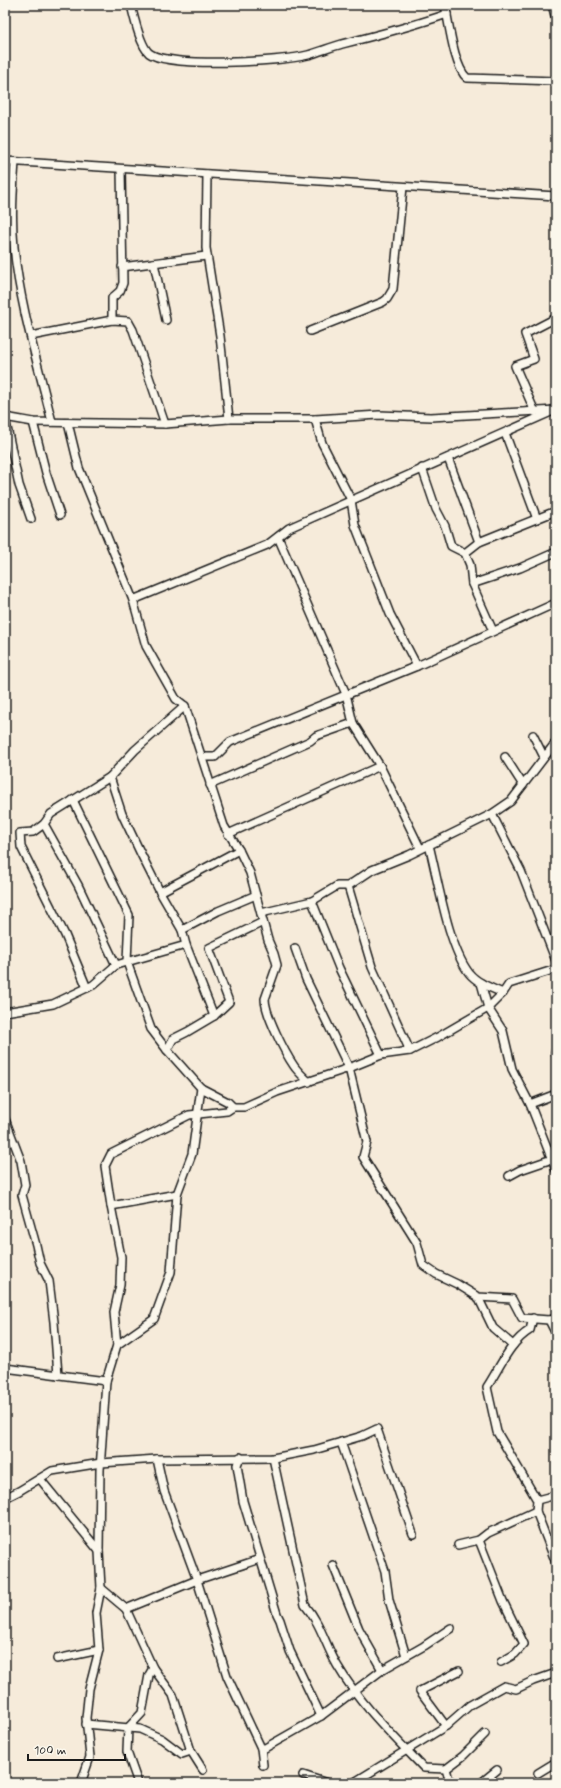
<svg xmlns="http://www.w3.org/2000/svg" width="561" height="1788" font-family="Mynerve,sans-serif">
<rect width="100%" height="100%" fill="#f6ebda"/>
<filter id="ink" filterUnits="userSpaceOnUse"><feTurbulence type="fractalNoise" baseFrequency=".025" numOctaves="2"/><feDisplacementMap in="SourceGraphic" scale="8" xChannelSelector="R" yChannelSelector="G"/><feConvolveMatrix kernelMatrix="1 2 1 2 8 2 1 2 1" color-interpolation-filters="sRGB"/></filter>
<g filter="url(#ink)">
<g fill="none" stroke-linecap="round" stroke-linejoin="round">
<g stroke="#1c1c1c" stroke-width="10">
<g id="minor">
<path d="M131,5C134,17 140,45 149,53C168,68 282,62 308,55C319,52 331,47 342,44C378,35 413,26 447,14"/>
<path d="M445,5C449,23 454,67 467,78L556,81"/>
<path d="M552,5L556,19"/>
<path d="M5,161L556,196"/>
<path d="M15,162C13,190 11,218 14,247C20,306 38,364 52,422"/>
<path d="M207,174L206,248L220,336L229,419"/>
<path d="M154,263L166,320"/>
<path d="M122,267L206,256"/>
<path d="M112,320V298L120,291L123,283L121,169"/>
<path d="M310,331L383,302L387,299L393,289L403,187"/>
<path d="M31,336L112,320L128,321L133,330L165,424"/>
<path d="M535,412L515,366L534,359L525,334L556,318"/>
<path d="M5,417L33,422L165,424L229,419H315L379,415L431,417L556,410"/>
<path d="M5,418L19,485L31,519"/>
<path d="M315,419L322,443L351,500L355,525L390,614L417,666"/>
<path d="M33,422L46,473L60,515"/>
<path d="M68,423L79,468L133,600L146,646L176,699L185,706L224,826L239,850L250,873L268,940L274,954L277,965L265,999C265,1014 285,1053 294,1066C298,1072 304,1077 309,1082"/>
<path d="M505,433L537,519"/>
<path d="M448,458L479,542"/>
<path d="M422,468L436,509L445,526L451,546L465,553L470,565L472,584L493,631"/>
<path d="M278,537L346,694L353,723L380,766L420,848"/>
<path d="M465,553L479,542L556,511"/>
<path d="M472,584L520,568L556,552"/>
<path d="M133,600L267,545L289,528L551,412"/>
<path d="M533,735L544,757"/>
<path d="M202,757H215L230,742L417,666L556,603"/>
<path d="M505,757L523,785"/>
<path d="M110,777L122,814L141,854L160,892L182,930L186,945L214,1016"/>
<path d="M210,785L310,741L316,736L353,723"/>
<path d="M73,800L129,915L127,962L151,1029L167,1050L201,1088L228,1102L233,1107"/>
<path d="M492,814L521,871L556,961"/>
<path d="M44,824L78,885L116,965"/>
<path d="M228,834L380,766"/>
<path d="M429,845C438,880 448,946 469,973C477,983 491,988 503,993"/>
<path d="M348,886L372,967L410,1051"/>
<path d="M160,892L239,850"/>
<path d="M312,901L339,968L381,1055"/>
<path d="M261,913L312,901L337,886H348L372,870L409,855L492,814L511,801L556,742"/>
<path d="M182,930L218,911L256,895"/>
<path d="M295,948L306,979L349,1068L367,1142L363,1157L417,1243L423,1265L436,1274L457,1284L478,1297L512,1299L522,1318L549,1320L556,1318"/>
<path d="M481,983L488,1008L503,1031L512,1069L530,1104L556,1170"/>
<path d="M87,988L65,935L21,847L20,833L33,832L44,824L51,814L110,777L135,750L185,706"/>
<path d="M5,1012L53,1004L93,985L116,965L186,945"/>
<path d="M167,1050L173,1039L187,1032L214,1016L229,1002L209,948L263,922"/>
<path d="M555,1052H556"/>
<path d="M530,1104L556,1094"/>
<path d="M5,1119L21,1161L25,1185L22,1195L36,1245L40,1263L49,1281L54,1322L58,1375"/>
<path d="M509,1176L520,1170L555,1158"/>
<path d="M111,1206L177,1194"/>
<path d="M478,1297L493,1328L513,1345"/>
<path d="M533,1318L530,1330C510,1342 500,1367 487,1387L497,1432L537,1500L536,1511L556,1563"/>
<path d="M549,1320L556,1334"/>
<path d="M117,1345L114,1312L120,1285L121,1257L111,1206L105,1166L111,1154L189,1115L227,1111L233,1107H244L277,1092L349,1068L381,1055L410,1051L438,1037L488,1008L503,993L509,984L556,969"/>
<path d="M5,1368L106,1381L100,1470L99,1551L101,1588L96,1613L99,1650L89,1689L86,1718L90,1757L81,1783"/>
<path d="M106,1381L117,1345L154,1319L171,1272L177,1194L192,1154L201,1088"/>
<path d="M341,1442L385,1571L389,1600L406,1656"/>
<path d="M240,1457L237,1465L243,1501L277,1614L280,1620L290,1651L321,1716"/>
<path d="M273,1458L305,1605C321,1624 325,1644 337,1665C359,1703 393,1736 424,1768L446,1769L463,1756L485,1734"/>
<path d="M157,1459L164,1491L197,1580L227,1676L261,1748L263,1765"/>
<path d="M40,1479L99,1551"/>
<path d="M5,1498L19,1491L52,1471L101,1463L157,1459L273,1458L314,1450L362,1436L377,1429L413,1534"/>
<path d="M537,1500L556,1495"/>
<path d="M479,1540L503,1601L524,1644L515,1654L501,1662"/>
<path d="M458,1545L479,1540L488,1533L536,1511"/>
<path d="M333,1565L359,1629L382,1670"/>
<path d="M101,1588L126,1609L153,1668L173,1695L191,1751L203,1770"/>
<path d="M126,1609L197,1580L260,1559"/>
<path d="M57,1659L99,1650"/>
<path d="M86,1724L140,1729L162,1739L182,1754L191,1751"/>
<path d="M446,1726L420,1691L459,1671"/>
<path d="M261,1748H265L321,1716L382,1670L424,1646L451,1628"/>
<path d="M446,1769L450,1783"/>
<path d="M538,1773L556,1762"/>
<path d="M303,1775L327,1783"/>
<path d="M138,1783L127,1752L128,1728L142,1713L149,1675L153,1668"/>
<path d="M353,1783L446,1726L470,1705L504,1686L516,1689L533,1681L556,1673"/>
<path d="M481,1783L497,1770"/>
</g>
</g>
<use href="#minor" stroke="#fbf7ec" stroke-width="7"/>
</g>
</g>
<rect width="561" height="1788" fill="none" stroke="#fbf7ec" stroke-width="20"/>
<rect x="10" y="10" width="541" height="1768" fill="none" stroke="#1c1c1c" stroke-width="1.5" filter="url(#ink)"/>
<path d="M28 1754v6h97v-6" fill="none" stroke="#1c1c1c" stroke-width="2"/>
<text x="34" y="1754" font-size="12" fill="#1c1c1c" stroke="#fbf7ec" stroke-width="3" paint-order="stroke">100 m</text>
</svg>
